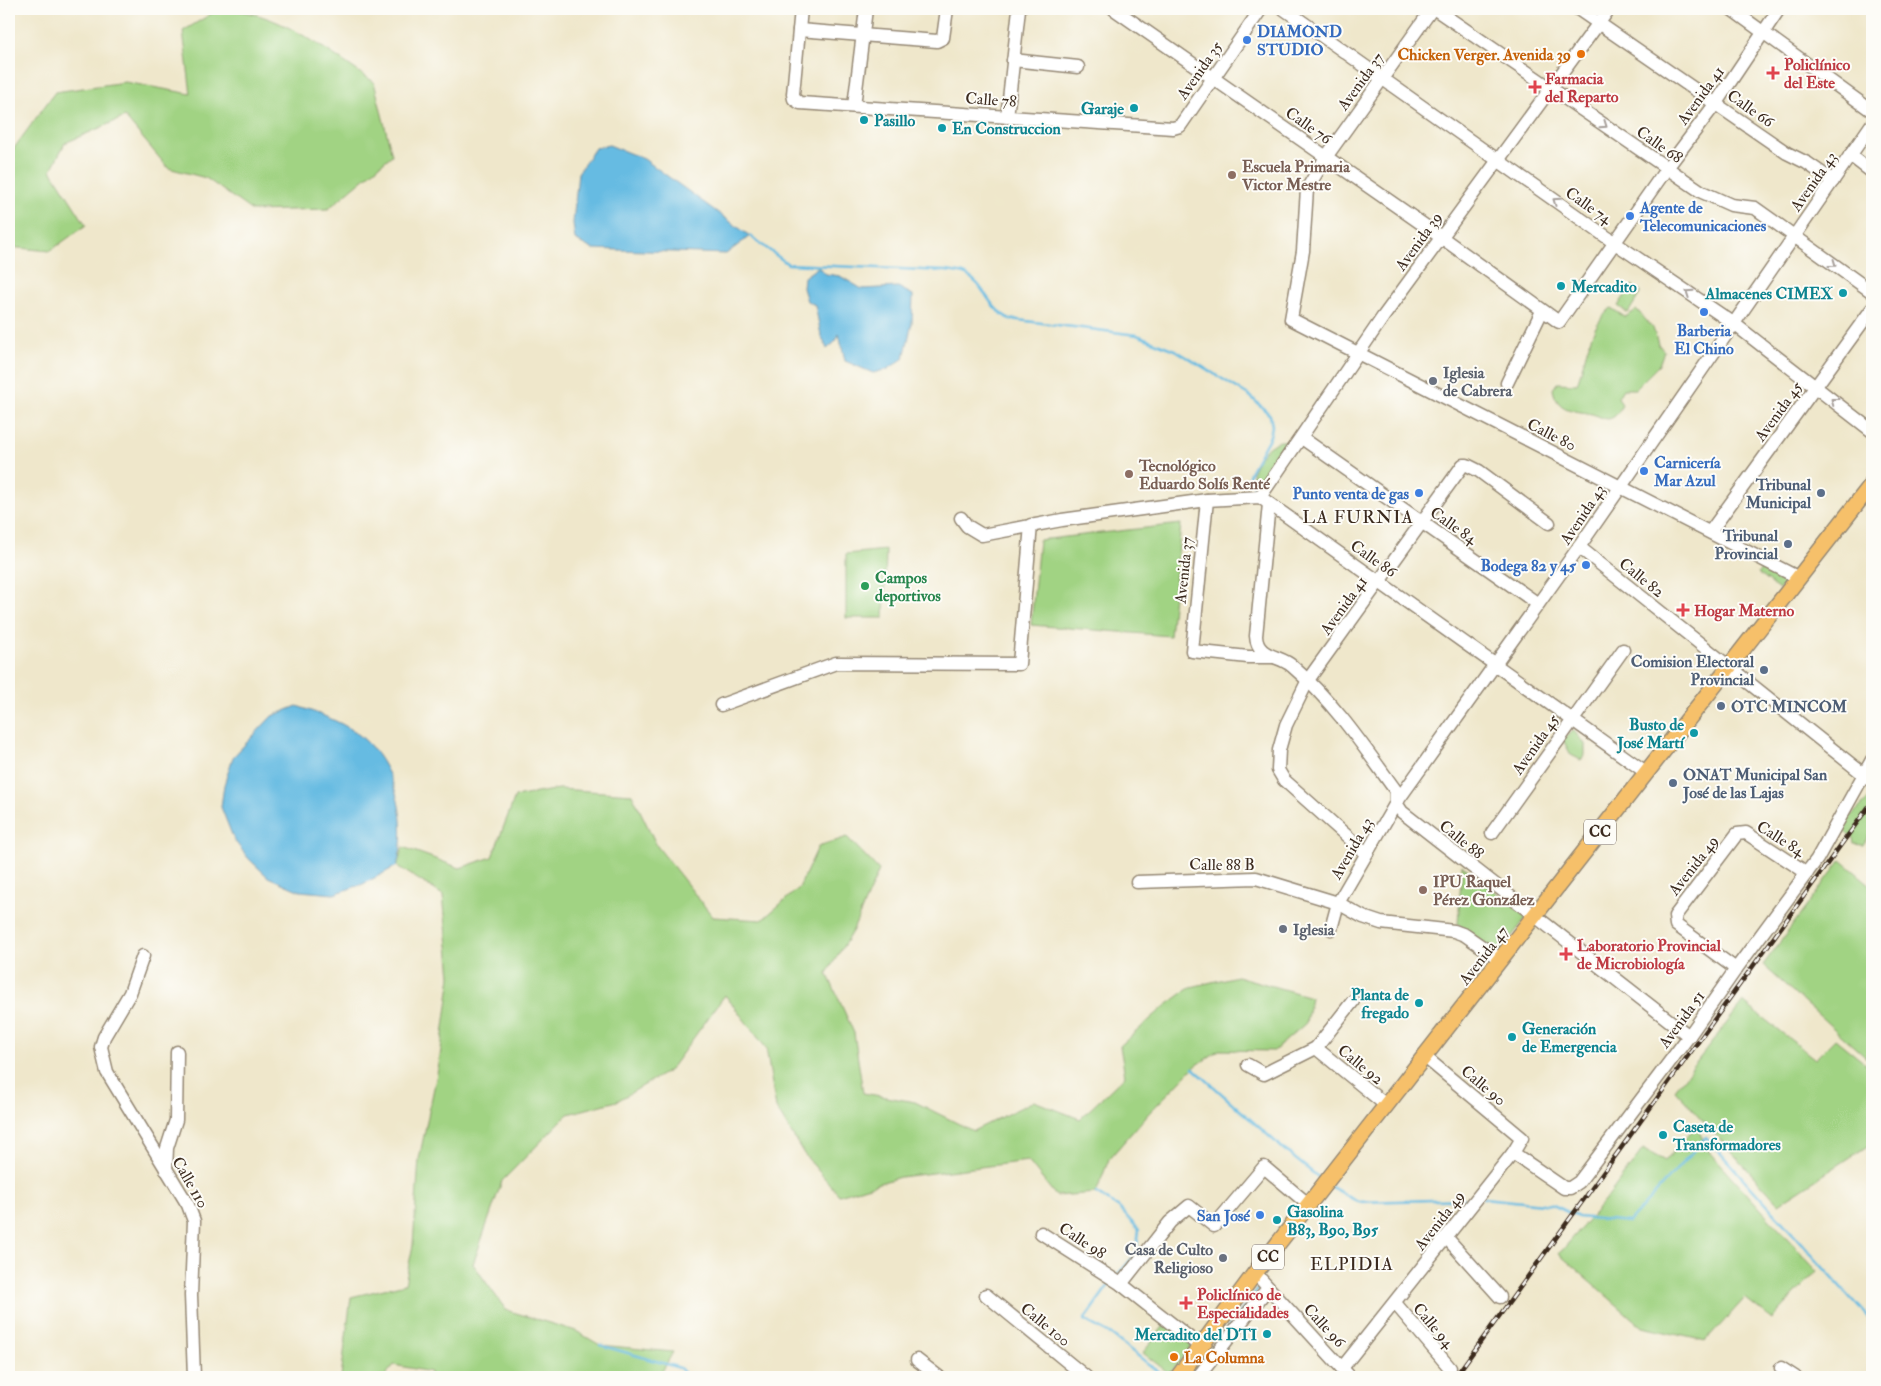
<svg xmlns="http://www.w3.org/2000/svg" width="1881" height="1386" font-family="'IM FELL Double Pica',serif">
<rect width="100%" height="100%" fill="#fdfcf7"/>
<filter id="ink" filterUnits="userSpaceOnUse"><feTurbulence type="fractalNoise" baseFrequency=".02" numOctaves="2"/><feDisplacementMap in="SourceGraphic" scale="10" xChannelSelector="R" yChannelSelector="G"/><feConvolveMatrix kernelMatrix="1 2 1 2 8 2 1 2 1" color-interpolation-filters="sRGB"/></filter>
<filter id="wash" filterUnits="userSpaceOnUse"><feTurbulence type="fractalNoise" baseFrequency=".0096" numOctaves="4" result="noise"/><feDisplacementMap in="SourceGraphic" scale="20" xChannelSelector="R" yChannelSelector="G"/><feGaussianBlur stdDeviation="1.12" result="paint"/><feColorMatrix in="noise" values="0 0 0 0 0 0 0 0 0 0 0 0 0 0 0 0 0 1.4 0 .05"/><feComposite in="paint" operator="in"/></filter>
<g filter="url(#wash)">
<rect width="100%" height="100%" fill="#efe7cb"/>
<g fill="#a1d383" stroke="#6e7e50">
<path d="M219,9C278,9 326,51 374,82L392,155L328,209L252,211L206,178L168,168L125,117L65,143L51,170L86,225L50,251L9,247V155L55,92L125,82L191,94L183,31Z"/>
<path d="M1632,285L1641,292L1628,313L1618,306Z"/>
<path d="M1611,308L1625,317L1637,310L1653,328L1658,344L1664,351L1659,365L1635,389H1623L1618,397L1622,405C1619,411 1616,418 1608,419C1603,419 1597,415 1592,414C1573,410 1557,412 1553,389L1557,383L1577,384C1587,356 1588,328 1611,308Z"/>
<path d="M1280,441H1289L1257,484L1252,473C1258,459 1264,446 1280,441Z"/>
<path d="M1181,524L1170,636L1031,625L1039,540Z"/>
<path d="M886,550L884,618H846V554Z"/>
<path d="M1764,564L1789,577L1779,590L1758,574Z"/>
<path d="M1573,730L1585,744V755L1581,760L1571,755L1563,740Z"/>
<path d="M559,789L632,794L657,846L713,917L762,920L799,888L818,847L847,837L879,870L853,930L827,973L854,1033L863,1093L915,1102L973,1131L1034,1101L1080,1119L1125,1076L1120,1046L1165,1006L1191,987L1237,976L1311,997L1306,1023L1274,1051L1219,1050L1193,1068L1148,1114L1109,1159L1096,1193L1056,1196L1028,1161L900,1177L839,1195L804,1154L776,1108L766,1048L725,995L670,1070L617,1101L568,1114L502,1181L473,1264L506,1310L576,1331L600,1345L673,1352L659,1377H430V1372L394,1365L384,1377H341L351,1297L405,1284L413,1245L419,1159L439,1064L451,976L443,895L397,866L403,847L460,868L492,857L515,797Z"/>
<path d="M1872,796V830L1863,845L1854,844L1853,838L1845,832L1844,822Z"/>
<path d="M1841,860L1872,886V1063L1763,965Z"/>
<path d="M1462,865L1527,917L1497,955L1458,924Z"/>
<path d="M1743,1002L1815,1059L1835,1039L1872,1069V1143L1779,1204L1675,1090Z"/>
<path d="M1696,1126L1710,1153L1817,1271L1772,1319L1745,1298L1706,1341L1642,1327L1559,1254L1606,1199L1643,1149L1665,1161Z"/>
<path d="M1166,1323L1193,1344L1170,1374L1143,1353Z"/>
</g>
<g fill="#66bbe2" stroke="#507280">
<path d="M609,145L644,159L750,236L726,254L592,249L575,240L573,223L578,173L595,148Z"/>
<path d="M818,267L826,274L840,276L862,289L898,287L913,295L912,323L904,358L888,369L873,373L845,361L839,334L836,341L827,349L821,335L815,305L807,301L803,288L804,277Z"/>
<path d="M297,706C319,714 348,723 366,741C397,772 409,824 397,866L363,884L334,894L300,891L268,877L249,859L234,840L221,807L224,785L233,757L272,716Z"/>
</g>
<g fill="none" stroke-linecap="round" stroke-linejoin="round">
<g stroke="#66bbe2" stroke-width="2.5">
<path d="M750,236L788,264L946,271C952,272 960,272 966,275C985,284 987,308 1010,319L1137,335L1177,351L1250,396L1270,415L1272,426L1270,436L1250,472L1249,477L1256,491"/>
<path d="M1193,1068L1288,1153L1322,1180"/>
<path d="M1330,1186L1358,1202L1470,1199"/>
<path d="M1096,1193L1119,1208L1139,1230L1136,1254L1116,1276"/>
<path d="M1483,1198L1553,1205L1578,1217L1629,1222L1706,1137L1872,1322"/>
<path d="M1111,1282L1084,1320L1110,1334L1165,1377"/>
<path d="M1227,1329L1260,1287"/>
<path d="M600,1345L680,1368L688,1377"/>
<path d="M1190,1377L1219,1338"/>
</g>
</g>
</g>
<g filter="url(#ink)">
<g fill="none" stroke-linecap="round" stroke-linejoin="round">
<g stroke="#958874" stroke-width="15">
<g id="minor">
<path d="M801,9L793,94L794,99L800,103L1173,128L1180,126L1261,9"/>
<path d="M1114,9L1441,237L1559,322L1667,168L1716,103L1779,9"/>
<path d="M1284,9L1615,243L1733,323L1872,431"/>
<path d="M1432,9L1326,157L1307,189L1303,251L1291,319L1799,578"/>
<path d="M1435,9L1702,192L1731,205L1755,208L1872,292"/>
<path d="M1578,9L1787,153L1807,163L1833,181"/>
<path d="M1731,9L1872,111"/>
<path d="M799,30L937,41L943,38L947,9"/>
<path d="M1013,60L1078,67"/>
<path d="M854,106L866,9"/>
<path d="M1007,117L1019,9"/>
<path d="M1850,155L1872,172"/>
<path d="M1507,383L1542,311"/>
<path d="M1302,438L1538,604"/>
<path d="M1260,497L1383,317L1609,9"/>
<path d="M1207,500L1192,651L1248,657H1272"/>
<path d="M1269,504L1256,636C1257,658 1280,655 1292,666C1334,702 1364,747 1396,791V803L1402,812L1689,1036"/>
<path d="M961,518L967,526L982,535L1062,520L1207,500L1260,497L1647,773"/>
<path d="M1710,532L1872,309"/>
<path d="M1579,547L1872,781"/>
<path d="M721,705L836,663L1019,664L1031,525"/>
<path d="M1492,833L1623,650"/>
<path d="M1366,853L1284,780L1278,770L1279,750L1286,725L1308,680L1463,465H1467L1479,471L1549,523"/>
<path d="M1137,882L1256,878L1338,903L1363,917L1381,923L1454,931L1465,935L1501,960"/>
<path d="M1331,929L1338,903L1396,803L1579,547L1872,124"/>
<path d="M143,956L130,993L104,1037L101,1047L107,1072L188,1205L194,1221L191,1295L194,1377"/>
<path d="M1736,969L1676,925L1675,916L1737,834L1746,833L1807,873"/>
<path d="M1316,1048L1387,1106"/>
<path d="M1248,1065L1264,1074L1316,1048L1353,1001"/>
<path d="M1513,1153L1564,1188H1570L1579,1182L1689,1036L1736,969L1817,859L1872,760"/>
<path d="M166,1170L167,1148L176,1120L177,1052"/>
<path d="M1041,1233L1121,1284L1201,1347"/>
<path d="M1446,1237L1500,1297"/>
<path d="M1255,1273L1350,1377"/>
<path d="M1121,1284L1170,1222L1189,1206L1214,1226L1264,1167L1309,1205"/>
<path d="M986,1295L1086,1377"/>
<path d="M1395,1303L1450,1368"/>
<path d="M917,1360L939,1377"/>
<path d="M1342,1368L1513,1153L1522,1138L1425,1057"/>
<path d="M1781,1368L1795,1377"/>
<path d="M1198,1377L1268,1288"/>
</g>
</g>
<g stroke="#958874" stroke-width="18">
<path id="major" d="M1178,1377L1255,1273L1872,484"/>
</g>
<use href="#minor" stroke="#fff" stroke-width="12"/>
<use href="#major" stroke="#f6c06b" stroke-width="15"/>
<g stroke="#3b2a1e" stroke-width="4.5">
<path id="rail" d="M1455,1377L1872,802"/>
</g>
<use href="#rail" stroke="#fdfcf7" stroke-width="2.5" stroke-dasharray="8" stroke-linecap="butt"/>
</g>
<defs><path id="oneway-chevron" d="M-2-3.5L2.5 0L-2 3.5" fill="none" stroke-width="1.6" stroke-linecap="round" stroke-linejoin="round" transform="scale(1.25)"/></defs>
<g stroke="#a79f9a">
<use href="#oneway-chevron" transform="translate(1604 125) rotate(35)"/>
<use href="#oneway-chevron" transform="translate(1556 201) rotate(-145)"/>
<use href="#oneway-chevron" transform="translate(1833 264) rotate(36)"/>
<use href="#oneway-chevron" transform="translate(1689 293) rotate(-146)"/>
<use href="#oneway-chevron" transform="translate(1834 401) rotate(-142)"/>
</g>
</g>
<g fill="#3f7fe0" stroke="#fdfcf7" stroke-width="2">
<circle cx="1247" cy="40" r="5"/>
<circle cx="1630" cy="216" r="5"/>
<circle cx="1704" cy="312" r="5"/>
<circle cx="1644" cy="471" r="5"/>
<circle cx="1419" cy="493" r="5"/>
<circle cx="1586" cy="565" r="5"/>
<circle cx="1260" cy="1215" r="5"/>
</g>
<g fill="#e8710a" stroke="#fdfcf7" stroke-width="2">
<circle cx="1581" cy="54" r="5"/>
<circle cx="1174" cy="1357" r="5"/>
</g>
<g fill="#e0444e" stroke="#fdfcf7" stroke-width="2">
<path d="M1770.5 65.5h5v5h5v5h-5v5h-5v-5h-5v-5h5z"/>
<path d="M1532.5 79.5h5v5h5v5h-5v5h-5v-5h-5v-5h5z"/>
<path d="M1680.5 602.5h5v5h5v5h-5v5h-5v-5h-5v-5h5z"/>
<path d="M1563.5 946.5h5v5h5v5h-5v5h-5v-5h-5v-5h5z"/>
<path d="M1183.5 1295.5h5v5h5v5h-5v5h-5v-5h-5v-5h5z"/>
</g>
<g fill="#0f9aa8" stroke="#fdfcf7" stroke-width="2">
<circle cx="1134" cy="108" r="5"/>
<circle cx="864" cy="120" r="5"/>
<circle cx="942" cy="128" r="5"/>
<circle cx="1561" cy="286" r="5"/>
<circle cx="1843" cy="293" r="5"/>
<circle cx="1694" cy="733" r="5"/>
<circle cx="1419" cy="1003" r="5"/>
<circle cx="1512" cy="1037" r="5"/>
<circle cx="1663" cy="1135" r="5"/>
<circle cx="1277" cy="1220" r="5"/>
<circle cx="1267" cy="1334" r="5"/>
</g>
<g fill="#8d6e63" stroke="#fdfcf7" stroke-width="2">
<circle cx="1232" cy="175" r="5"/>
<circle cx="1129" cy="474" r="5"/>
<circle cx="1423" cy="890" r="5"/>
</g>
<g fill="#6b7280" stroke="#fdfcf7" stroke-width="2">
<circle cx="1433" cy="381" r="5"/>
<circle cx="1283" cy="929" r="5"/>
<circle cx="1223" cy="1258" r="5"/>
</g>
<g fill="#5c6f8a" stroke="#fdfcf7" stroke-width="2">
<circle cx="1821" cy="493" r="5"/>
<circle cx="1788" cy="544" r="5"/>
<circle cx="1764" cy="670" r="5"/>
<circle cx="1721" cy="706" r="5"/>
<circle cx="1673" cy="783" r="5"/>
</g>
<circle fill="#2e9e5b" stroke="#fdfcf7" stroke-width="2" cx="865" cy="586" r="5"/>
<g text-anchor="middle" stroke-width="4" stroke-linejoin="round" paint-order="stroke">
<g fill="#fdfcf7" stroke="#75695f" stroke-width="1">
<rect x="1584" y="819.5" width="32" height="25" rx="4"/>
<rect x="1252" y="1244.5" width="32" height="25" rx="4"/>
</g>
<g font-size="15" font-weight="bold" fill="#3b2a1e">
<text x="1600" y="837">CC</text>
<text x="1268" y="1262">CC</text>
</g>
<g font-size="16" font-weight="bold" fill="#366cbe" stroke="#fdfcf7" text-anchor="start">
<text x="1257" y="37">DIAMOND<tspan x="1257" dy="18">STUDIO</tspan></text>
<text x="1640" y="213">Agente de<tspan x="1640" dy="18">Telecomunicaciones</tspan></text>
<text x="1704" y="336" text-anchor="middle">Barberia<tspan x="1704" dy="18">El Chino</tspan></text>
<text x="1654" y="468">Carnicería<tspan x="1654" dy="18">Mar Azul</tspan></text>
<text x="1409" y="499" text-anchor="end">Punto venta de gas</text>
<text x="1576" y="571" text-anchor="end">Bodega 82 y 45</text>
<text x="1250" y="1221" text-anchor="end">San José</text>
</g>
<g font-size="16" font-weight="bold" fill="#c56008" stroke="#fdfcf7" text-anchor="end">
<text x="1571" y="60">Chicken Verger. Avenida 39</text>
<text x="1184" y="1363" text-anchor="start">La Columna</text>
</g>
<g font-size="16" font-weight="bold" fill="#be3a42" stroke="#fdfcf7" text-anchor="start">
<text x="1784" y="70">Policlínico<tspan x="1784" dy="18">del Este</tspan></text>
<text x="1545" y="84">Farmacia<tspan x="1545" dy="18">del Reparto</tspan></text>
<text x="1694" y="616">Hogar Materno</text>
<text x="1577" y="951">Laboratorio Provincial<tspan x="1577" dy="18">de Microbiología</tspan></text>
<text x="1197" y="1300">Policlínico de<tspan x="1197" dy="18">Especialidades</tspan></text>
</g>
<g font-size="16" fill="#3b2a1e" stroke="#fdfcf7">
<text transform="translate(1199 70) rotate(-55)" y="6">Avenida 35</text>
<text transform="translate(1360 81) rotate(-54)" y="6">Avenida 37</text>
<text transform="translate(1700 95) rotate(-54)" y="6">Avenida 41</text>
<text transform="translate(991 99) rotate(4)" y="6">Calle 78</text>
<text transform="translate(1751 108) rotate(35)" y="6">Calle 66</text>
<text transform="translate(1309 125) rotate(35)" y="6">Calle 76</text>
<text transform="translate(1660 144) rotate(35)" y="6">Calle 68</text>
<text transform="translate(1813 181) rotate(-55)" y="6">Avenida 43</text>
<text transform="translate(1589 205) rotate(35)" y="6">Calle 74</text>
<text transform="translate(1418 241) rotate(-54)" y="6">Avenida 39</text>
<text transform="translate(1778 411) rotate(-54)" y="6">Avenida 45</text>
<text transform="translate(1552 434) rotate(27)" y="6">Calle 80</text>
<text transform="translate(1582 514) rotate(-56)" y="6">Avenida 43</text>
<text transform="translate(1454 525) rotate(35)" y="6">Calle 84</text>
<text transform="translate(1374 558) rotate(35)" y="6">Calle 86</text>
<text transform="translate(1183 570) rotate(-84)" y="6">Avenida 37</text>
<text transform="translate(1642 577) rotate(39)" y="6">Calle 82</text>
<text transform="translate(1343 605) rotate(-54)" y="6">Avenida 41</text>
<text transform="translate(1535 744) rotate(-55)" y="6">Avenida 45</text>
<text transform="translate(1781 838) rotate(32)" y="6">Calle 84</text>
<text transform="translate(1462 839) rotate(39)" y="6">Calle 88</text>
<text transform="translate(1351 848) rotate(-60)" y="6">Avenida 43</text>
<text x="1222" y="870">Calle 88 B</text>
<text transform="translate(1693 865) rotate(-52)" y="6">Avenida 49</text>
<text transform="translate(1483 955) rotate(-52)" y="6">Avenida 47</text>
<text transform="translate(1681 1019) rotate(-54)" y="6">Avenida 51</text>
<text transform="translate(1361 1064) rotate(39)" y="6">Calle 92</text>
<text transform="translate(1484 1085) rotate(40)" y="6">Calle 90</text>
<text transform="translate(191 1182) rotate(60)" y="6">Calle 110</text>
<text transform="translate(1439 1220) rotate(-52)" y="6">Avenida 49</text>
<text transform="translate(1083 1240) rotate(33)" y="6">Calle 98</text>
<text transform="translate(1046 1324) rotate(39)" y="6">Calle 100</text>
<text transform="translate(1325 1325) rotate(47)" y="6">Calle 96</text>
<text transform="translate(1434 1325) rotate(50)" y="6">Calle 94</text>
</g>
<g font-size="16" font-weight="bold" fill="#0d838f" stroke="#fdfcf7" text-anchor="start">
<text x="1124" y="114" text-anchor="end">Garaje</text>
<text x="874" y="126">Pasillo</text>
<text x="952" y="134">En Construccion</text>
<text x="1571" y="292">Mercadito</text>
<text x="1833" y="299" text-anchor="end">Almacenes CIMEX</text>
<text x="1684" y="730" text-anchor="end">Busto de<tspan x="1684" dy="18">José Martí</tspan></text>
<text x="1409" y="1000" text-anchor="end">Planta de<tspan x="1409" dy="18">fregado</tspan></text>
<text x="1522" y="1034">Generación<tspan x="1522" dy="18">de Emergencia</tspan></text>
<text x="1673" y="1132">Caseta de<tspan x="1673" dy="18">Transformadores</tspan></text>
<text x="1287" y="1217">Gasolina<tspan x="1287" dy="18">B83, B90, B95</tspan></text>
<text x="1257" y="1340" text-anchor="end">Mercadito del DTI</text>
</g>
<g font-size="16" font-weight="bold" fill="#785e54" stroke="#fdfcf7" text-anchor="start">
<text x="1242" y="172">Escuela Primaria<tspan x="1242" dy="18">Victor Mestre</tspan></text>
<text x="1139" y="471">Tecnológico<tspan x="1139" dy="18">Eduardo Solís Renté</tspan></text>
<text x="1433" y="887">IPU Raquel<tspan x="1433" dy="18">Pérez González</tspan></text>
</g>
<g font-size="16" font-weight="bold" fill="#5b616d" stroke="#fdfcf7" text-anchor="start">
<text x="1443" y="378">Iglesia<tspan x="1443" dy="18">de Cabrera</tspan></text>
<text x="1293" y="935">Iglesia</text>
<text x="1213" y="1255" text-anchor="end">Casa de Culto<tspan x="1213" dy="18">Religioso</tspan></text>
</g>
<g font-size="16" font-weight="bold" fill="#4e5e75" stroke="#fdfcf7" text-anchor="end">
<text x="1811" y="490">Tribunal<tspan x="1811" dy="18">Municipal</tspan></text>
<text x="1778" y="541">Tribunal<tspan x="1778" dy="18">Provincial</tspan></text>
<text x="1754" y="667">Comision Electoral<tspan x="1754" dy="18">Provincial</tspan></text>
<text x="1731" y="712" text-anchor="start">OTC MINCOM</text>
<text x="1683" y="780" text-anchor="start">ONAT Municipal San<tspan x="1683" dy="18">José de las Lajas</tspan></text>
</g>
<g font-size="16" font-weight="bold" fill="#27864d" stroke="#fdfcf7" text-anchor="start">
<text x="875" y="583">Campos<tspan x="875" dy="18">deportivos</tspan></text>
</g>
<g font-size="18" letter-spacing="1" fill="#3b2a1e" stroke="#fdfcf7">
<text x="1358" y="523">LA FURNIA</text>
<text x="1352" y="1270">ELPIDIA</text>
</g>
</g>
<rect width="1881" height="1386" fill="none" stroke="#fdfcf7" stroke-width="30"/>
</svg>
